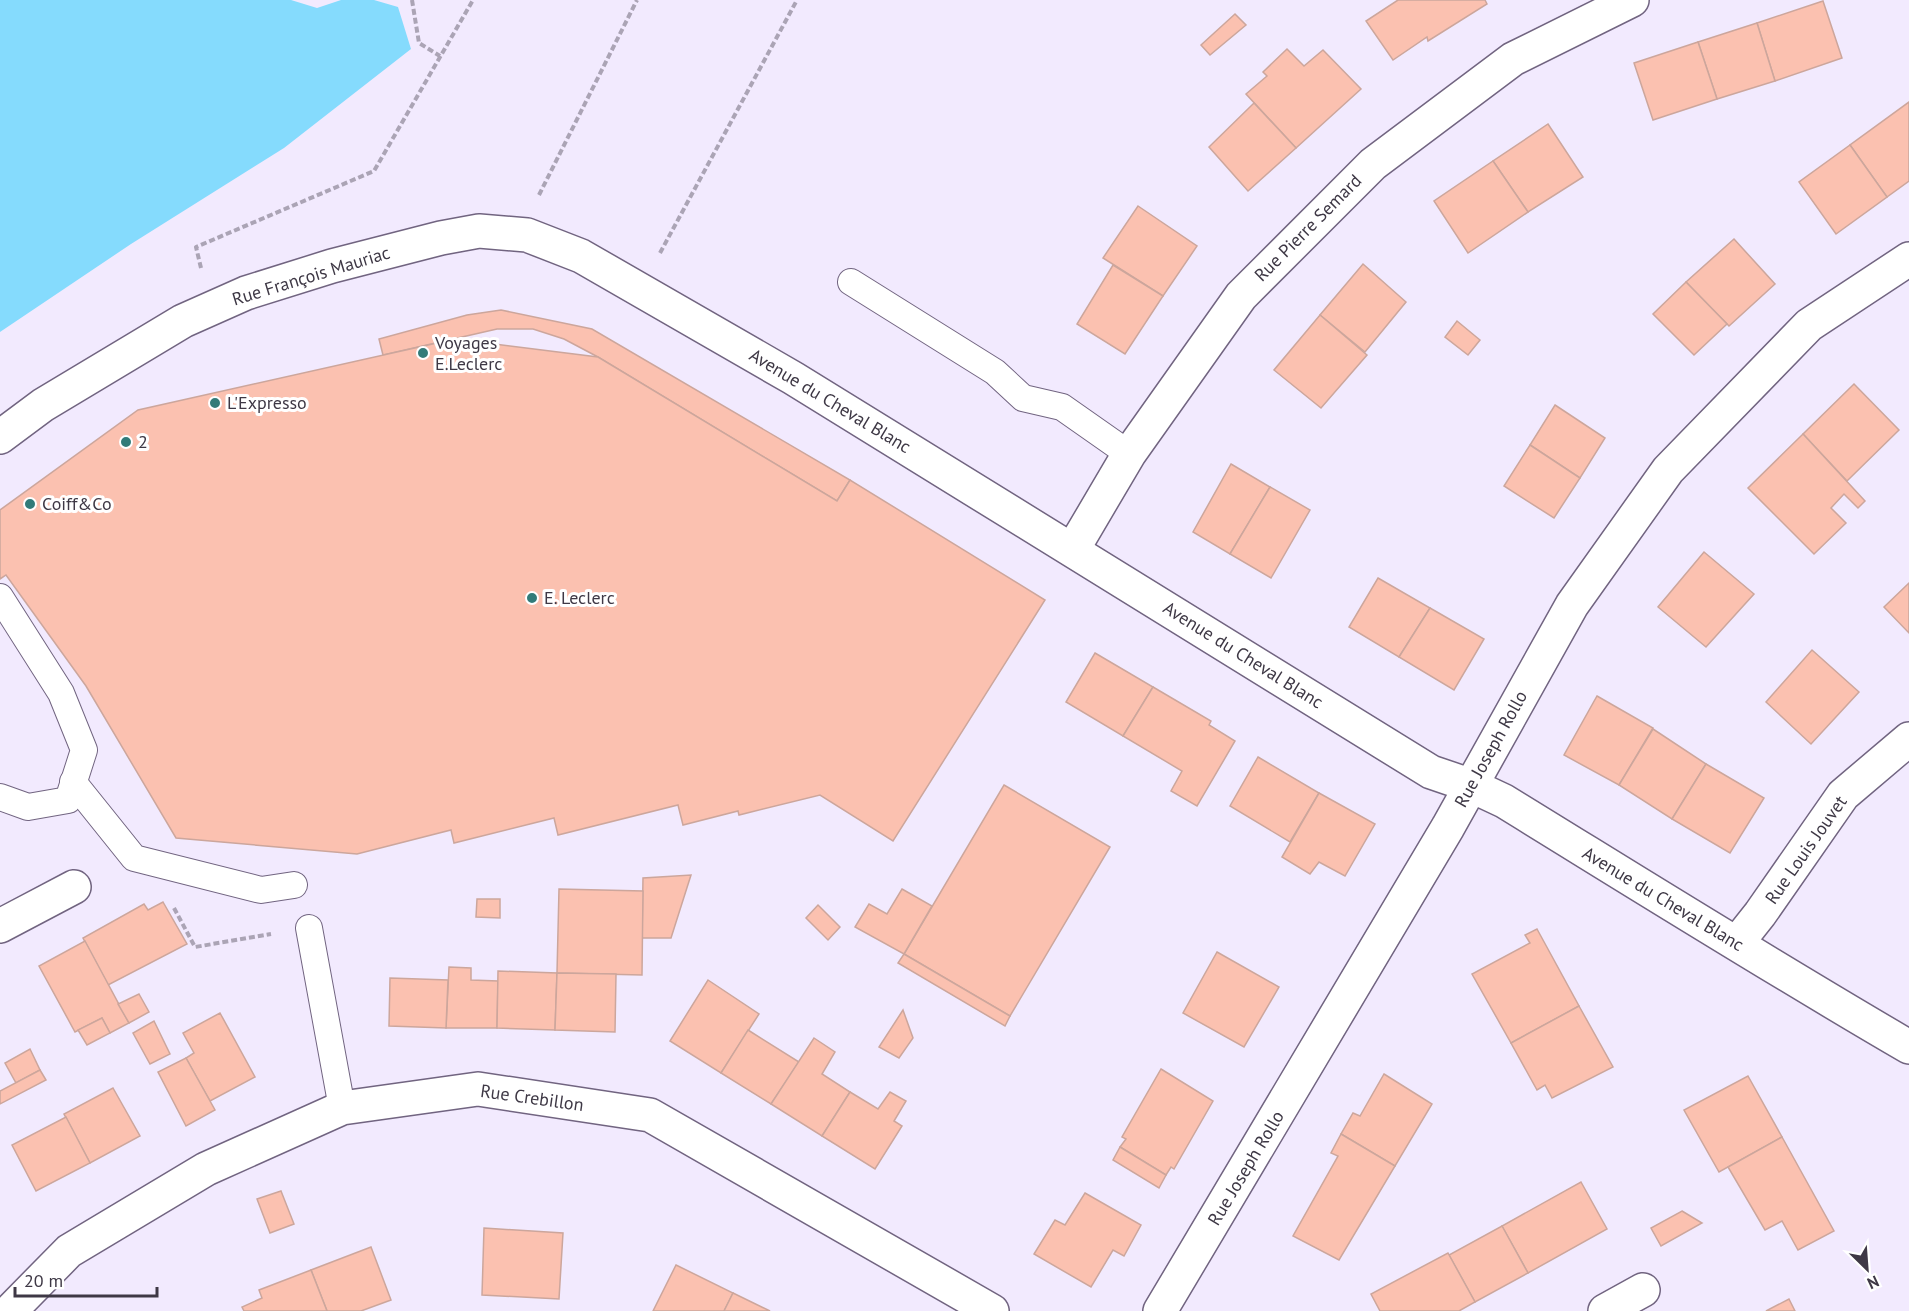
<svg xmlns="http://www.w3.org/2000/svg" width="1909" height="1311" font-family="'PT Sans',sans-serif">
<rect width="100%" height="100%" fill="#f2eafe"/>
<path fill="#85dbfd" d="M0,0H291L317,8L341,0H374L398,7L411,49L284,148L131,244L0,332Z"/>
<g fill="#fbc1b0" stroke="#cca69c" stroke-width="1.5">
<path d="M1398,0H1485L1487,4L1428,41L1427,37L1393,60L1366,21Z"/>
<path d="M1823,1L1842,58L1775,81L1757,23Z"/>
<path d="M1235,14L1246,25L1210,55L1201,45Z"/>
<path d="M1757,23L1775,81L1717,99L1698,42Z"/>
<path d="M1698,42L1717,99L1653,120L1634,63Z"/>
<path d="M1287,49L1304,66L1323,50L1361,89L1296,148L1246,94L1267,76L1263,72Z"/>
<path d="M1909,102V181L1887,197L1850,145Z"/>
<path d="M1254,103L1296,148L1248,191L1209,147Z"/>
<path d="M1548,124L1583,177L1528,212L1493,161Z"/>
<path d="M1850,145L1887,197L1836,234L1799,182Z"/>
<path d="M1493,161L1528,212L1468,253L1434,201Z"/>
<path d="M1138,206L1197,246L1163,296L1103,258Z"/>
<path d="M1734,239L1775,284L1729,326L1686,282Z"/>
<path d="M1363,264L1406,302L1365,352L1320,315Z"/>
<path d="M1113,265L1163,296L1125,354L1077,324Z"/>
<path d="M1686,282L1727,324L1694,355L1653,314Z"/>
<path d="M501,310L592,329L850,480L837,501L598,357L564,339L533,329H497L383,355L379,339L467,315Z"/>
<path d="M1320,315L1367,355L1321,408L1274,370Z"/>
<path d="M1457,321L1480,340L1468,355L1445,337Z"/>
<path d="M455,339L598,357L837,501L850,480L1045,600L893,841L820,795L739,815L738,811L683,825L678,805L558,835L554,818L454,843L451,830L357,854L176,838L86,686L6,575L0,579V510L138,410Z"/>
<path d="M1854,384L1899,430L1847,481L1803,434Z"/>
<path d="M1555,405L1605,438L1580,478L1530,445Z"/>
<path d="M1803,434L1865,501L1858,508L1844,494L1831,508L1846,523L1814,554L1748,488Z"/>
<path d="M1530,445L1580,478L1554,518L1504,486Z"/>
<path d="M1231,464L1270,487L1230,554L1193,532Z"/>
<path d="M1270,487L1310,510L1271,578L1230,554Z"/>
<path d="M1704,552L1754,594L1706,647L1658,607Z"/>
<path d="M1378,578L1430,608L1399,657L1349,627Z"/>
<path d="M1909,583V633L1884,607Z"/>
<path d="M1430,608L1484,639L1454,690L1399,657Z"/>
<path d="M1812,650L1859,692L1811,744L1766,702Z"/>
<path d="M1095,653L1153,687L1123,736L1066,702Z"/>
<path d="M1153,687L1211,721L1209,725L1235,741L1197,806L1171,791L1182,771L1123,736Z"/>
<path d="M1597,696L1653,728L1619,785L1564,755Z"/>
<path d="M1653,729L1706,764L1672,819L1619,785Z"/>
<path d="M1258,757L1319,793L1290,842L1230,806Z"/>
<path d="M1706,764L1764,798L1730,853L1672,819Z"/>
<path d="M1004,785L1110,847L1010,1016L904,954Z"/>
<path d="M1319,793L1375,824L1345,876L1319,862L1310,874L1282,857Z"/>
<path d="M691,875L671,938H642L643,878Z"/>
<path d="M559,889L643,891L642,975L557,973Z"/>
<path d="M902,889L932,906L904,954L855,927L869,904L887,914Z"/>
<path d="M477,899H500V918L476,917Z"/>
<path d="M163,902L187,944L108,985L83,938L144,904L148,910Z"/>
<path d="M818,905L840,927L828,940L806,918Z"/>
<path d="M1537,929L1579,1006L1511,1043L1472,974L1530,943L1525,935Z"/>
<path d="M85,941L129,1023L110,1033L102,1018L75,1032L39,966Z"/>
<path d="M1217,952L1279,987L1244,1047L1183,1013Z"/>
<path d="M904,954L1010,1016L1005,1026L898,963Z"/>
<path d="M449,967L471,968V980L498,981L497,1028H446Z"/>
<path d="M498,971L557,973L555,1030L497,1028Z"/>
<path d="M557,973L616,974L615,1032L555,1030Z"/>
<path d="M390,978L448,980L446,1028L389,1026Z"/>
<path d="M708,980L759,1014L721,1073L670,1041Z"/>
<path d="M139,994L149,1012L129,1023L118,1004Z"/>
<path d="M1579,1006L1613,1067L1552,1098L1545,1085L1537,1090L1511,1043Z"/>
<path d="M903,1010L913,1038L899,1058L879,1047Z"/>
<path d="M220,1013L255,1077L210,1101L186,1058L194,1053L183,1033Z"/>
<path d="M102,1018L110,1033L87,1045L78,1030Z"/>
<path d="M154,1021L170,1054L150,1064L133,1033Z"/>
<path d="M748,1030L799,1062L771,1104L721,1073Z"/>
<path d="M814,1038L835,1052L822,1074L850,1092L822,1136L771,1104Z"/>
<path d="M30,1049L40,1070L16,1083L5,1063Z"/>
<path d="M186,1058L215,1110L186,1126L158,1072Z"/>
<path d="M1161,1069L1213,1101L1174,1169L1171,1167L1166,1175L1120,1147L1126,1139L1122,1137Z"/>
<path d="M40,1070L46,1080L0,1104V1091Z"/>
<path d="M1384,1074L1432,1104L1395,1166L1341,1134L1353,1113L1360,1116Z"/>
<path d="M1748,1076L1782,1137L1719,1172L1684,1110Z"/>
<path d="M113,1088L140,1136L90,1163L64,1114Z"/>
<path d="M850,1092L878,1109L890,1092L906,1101L894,1121L902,1126L875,1169L822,1136Z"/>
<path d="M66,1117L90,1163L36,1191L12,1145Z"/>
<path d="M1341,1134L1395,1166L1339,1260L1293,1236L1338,1156L1331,1153Z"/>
<path d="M1782,1137L1834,1231L1798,1250L1782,1221L1765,1230L1728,1167Z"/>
<path d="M1120,1147L1166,1175L1159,1188L1113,1160Z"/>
<path d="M1581,1182L1607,1229L1528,1273L1502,1226Z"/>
<path d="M281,1191L294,1224L270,1233L257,1199Z"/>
<path d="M1085,1193L1141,1225L1124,1256L1113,1250L1091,1287L1034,1254L1055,1220L1065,1225Z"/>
<path d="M1682,1211L1702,1223L1661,1246L1651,1228Z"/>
<path d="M1502,1226L1528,1273L1475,1302L1449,1255Z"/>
<path d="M484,1228L563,1233L559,1299L482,1295Z"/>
<path d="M371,1247L391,1300L361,1311H327L311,1270Z"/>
<path d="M1448,1253L1475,1302L1459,1311H1380L1371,1294Z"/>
<path d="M676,1265L733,1293L724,1311H653Z"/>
<path d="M311,1270L327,1311H244L242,1307L262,1298L259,1290Z"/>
<path d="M733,1293L770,1311H724Z"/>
<path d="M1789,1299L1795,1311H1766Z"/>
</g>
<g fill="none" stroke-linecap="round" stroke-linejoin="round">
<g stroke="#716480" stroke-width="28">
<g id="lane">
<path d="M851,282L995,372L1023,398L1062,407L1129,454"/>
<path d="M0,597L61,693L84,750L68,800L28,807L0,797"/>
<path d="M73,782L134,858L261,890L294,885"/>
<path d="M309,928L342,1108"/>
</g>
</g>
<g stroke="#716480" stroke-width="36">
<g id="street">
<path d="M0,437L43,405L183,321L246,293L332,266L441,238L479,231L527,235L581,256L793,378L1431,772L1472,786L1504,801C1639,884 1773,968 1909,1047"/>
<path d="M1073,549L1129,454L1241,296L1373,164L1513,59L1632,0"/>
<path d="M0,926L74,887"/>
<path d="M1737,943L1760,914L1843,795L1909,739"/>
<path d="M10,1311L69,1251L206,1169L342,1108L478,1089L650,1115L992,1311"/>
<path d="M1160,1311L1448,827L1572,605L1668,470L1809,325L1909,259"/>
<path d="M1605,1311L1643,1290"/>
</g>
</g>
<g stroke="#aba4b5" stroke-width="4" stroke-dasharray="6 3" stroke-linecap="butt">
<path d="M412,0L419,43L440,56"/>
<path d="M539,195L637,0"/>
<path d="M660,253L797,0"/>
<path d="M201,268L196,247L374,171L473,0"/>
<path d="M174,908L195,947L271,934"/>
</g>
<use href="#lane" stroke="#fff" stroke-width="26"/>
<use href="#street" stroke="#fff" stroke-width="33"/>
</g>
<g fill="#327b79" stroke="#fff" stroke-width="2">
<circle cx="423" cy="353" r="6"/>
<circle cx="215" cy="403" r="6"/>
<circle cx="126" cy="442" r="6"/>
<circle cx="30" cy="504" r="6"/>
<circle cx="532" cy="598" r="6"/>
</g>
<g text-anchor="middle" stroke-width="6" stroke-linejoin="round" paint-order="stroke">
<g font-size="18" fill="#3e3845" stroke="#fff">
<text transform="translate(1308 228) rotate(-45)" y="6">Rue Pierre Semard</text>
<text transform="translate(311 276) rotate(-17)" y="6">Rue François Mauriac</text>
<text transform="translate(830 401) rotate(31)" y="6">Avenue du Cheval Blanc</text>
<text transform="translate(1243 655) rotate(32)" y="6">Avenue du Cheval Blanc</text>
<text transform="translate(1491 749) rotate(-61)" y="6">Rue Joseph Rollo</text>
<text transform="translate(1806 850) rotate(-55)" y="6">Rue Louis Jouvet</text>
<text transform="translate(1663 899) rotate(31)" y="6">Avenue du Cheval Blanc</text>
<text transform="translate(532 1098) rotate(8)" y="6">Rue Crebillon</text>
<text transform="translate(1246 1168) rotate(-59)" y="6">Rue Joseph Rollo</text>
</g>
<g font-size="18" fill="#3e3845" stroke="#fff" text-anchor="start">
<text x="435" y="349">Voyages<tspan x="435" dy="21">E.Leclerc</tspan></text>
<text x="227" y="409">L'Expresso</text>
<text x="138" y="448">2</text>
<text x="42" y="510">Coiff&amp;Co</text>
<text x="544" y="604">E. Leclerc</text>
</g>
</g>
<g transform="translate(1867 1269) rotate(155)" stroke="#ffffff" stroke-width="4.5" paint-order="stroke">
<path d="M0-4.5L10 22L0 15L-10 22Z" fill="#3e3845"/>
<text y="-9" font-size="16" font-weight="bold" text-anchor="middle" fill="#3e3845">N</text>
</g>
<path d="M15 1287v9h142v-9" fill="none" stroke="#3e3845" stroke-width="3"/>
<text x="24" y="1287" font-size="18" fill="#3e3845" stroke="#ffffff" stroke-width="4.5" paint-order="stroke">20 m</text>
</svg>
